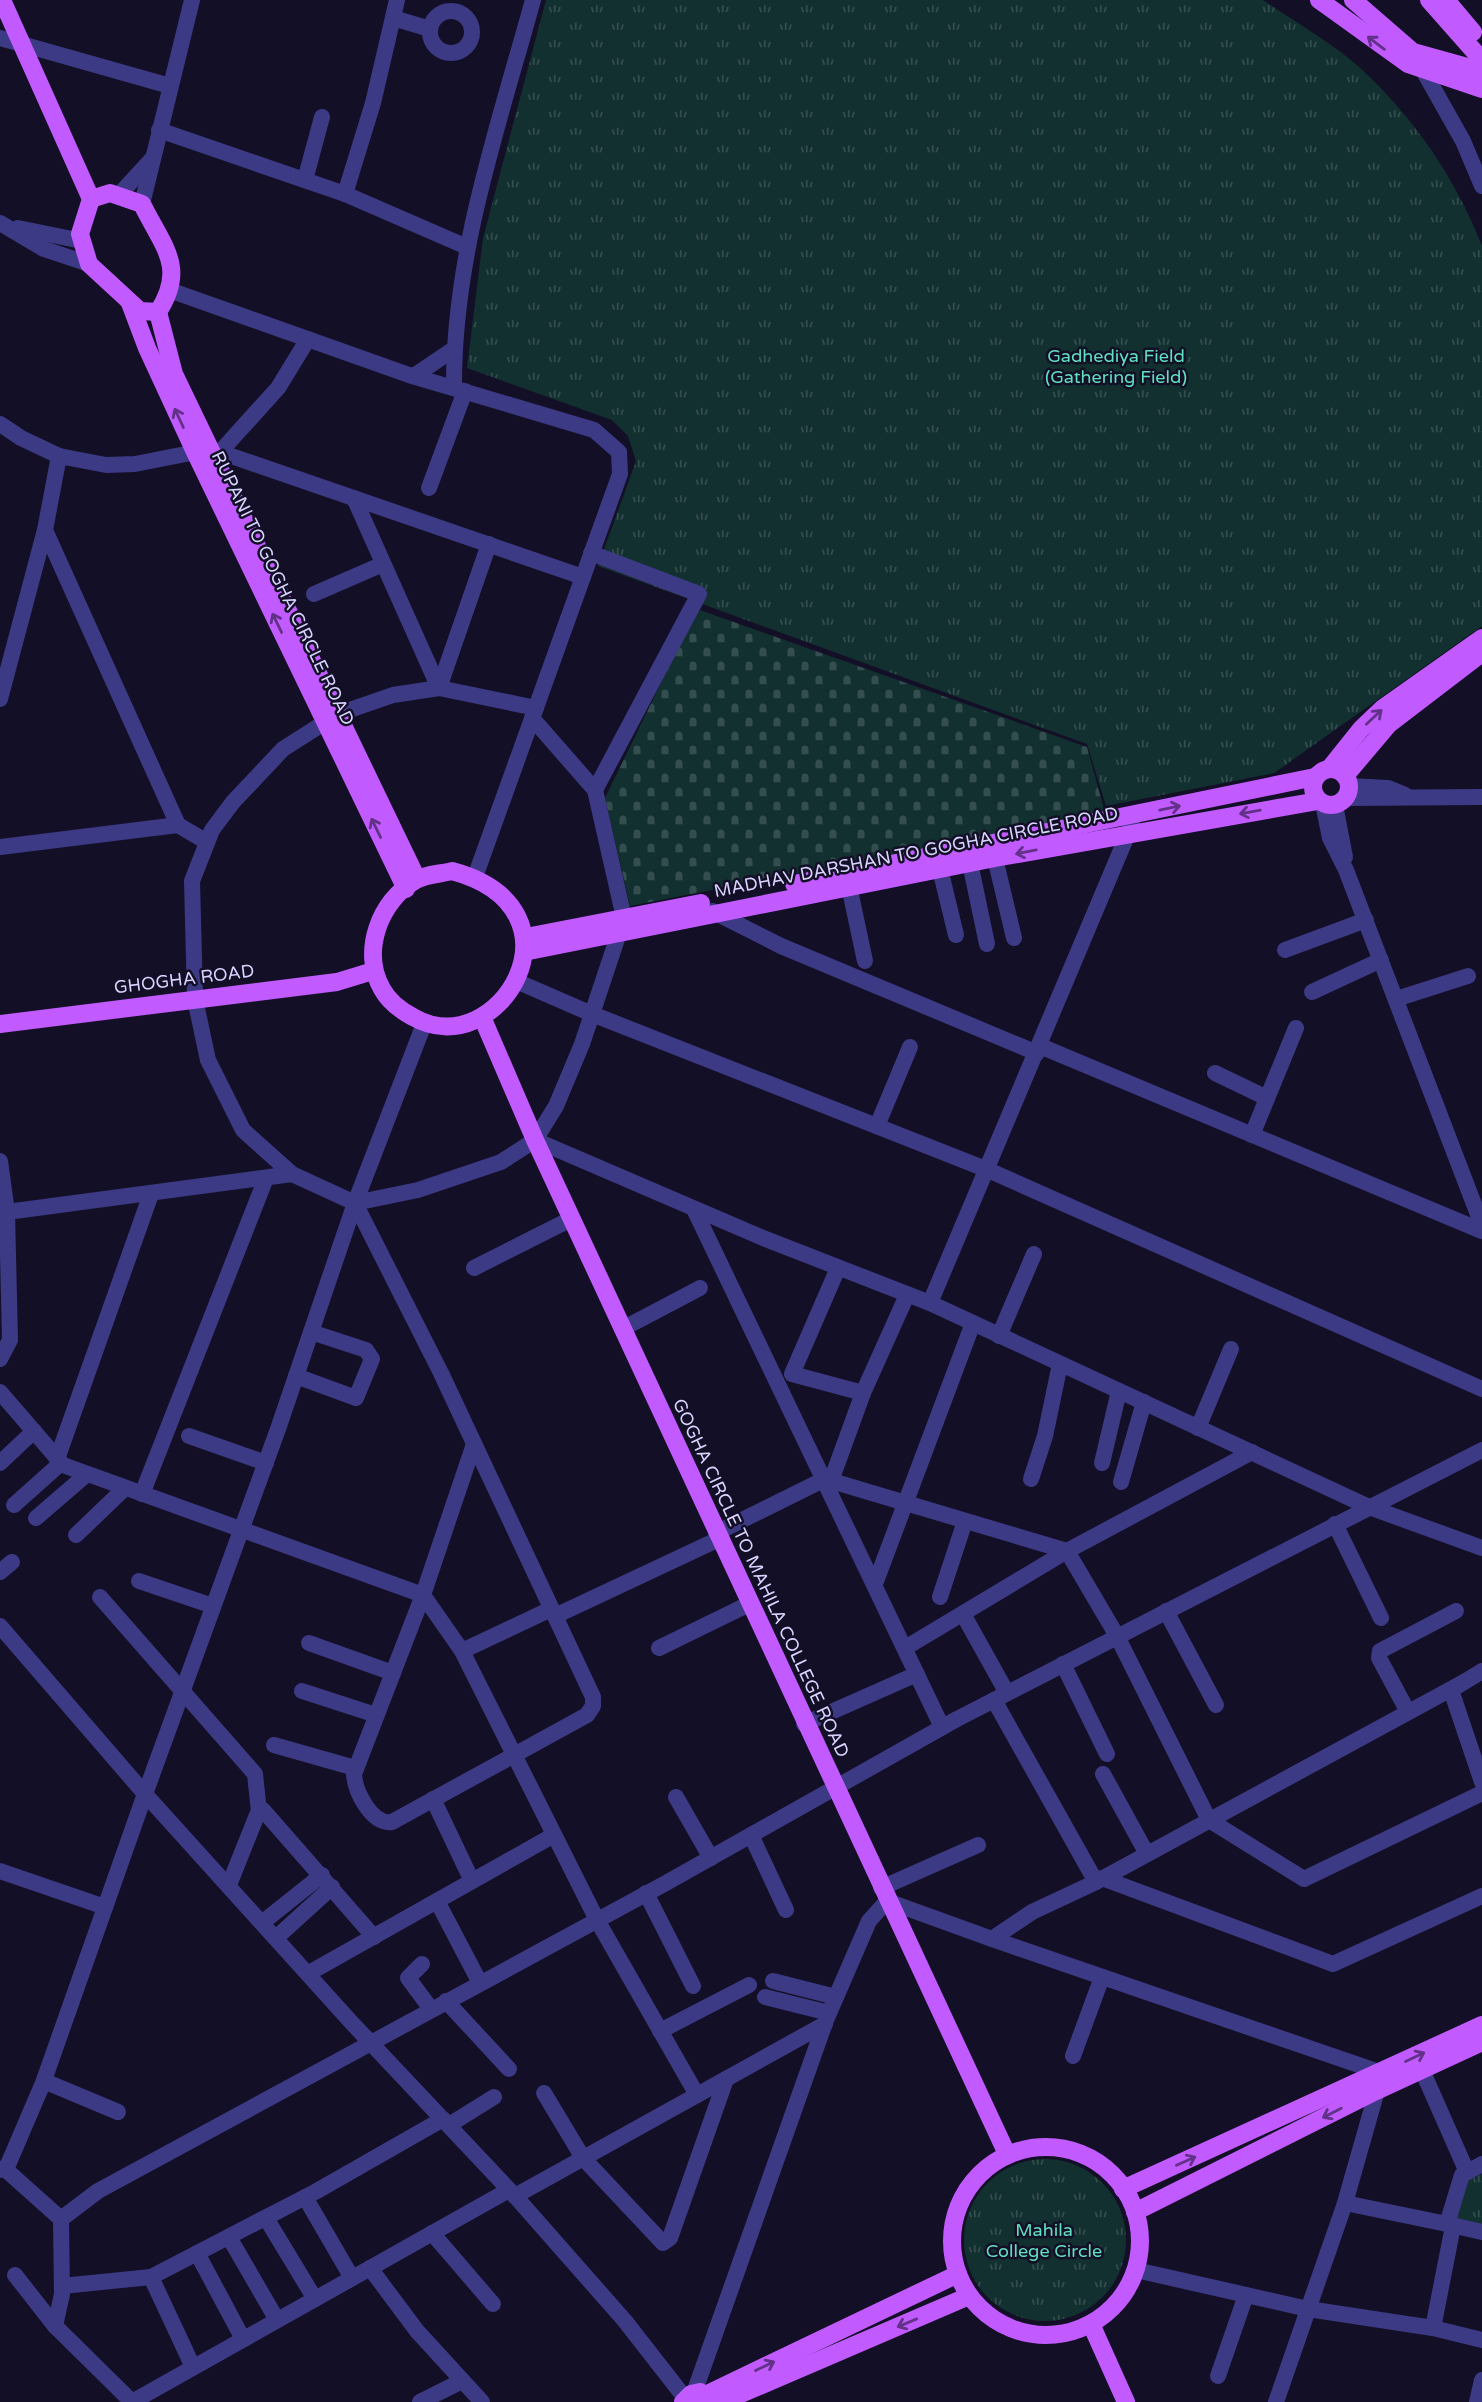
<svg xmlns="http://www.w3.org/2000/svg" width="1482" height="2402" font-family="'Varela Round',sans-serif">
<defs>
<pattern id="grass-tufts" width="24" height="20" patternUnits="userSpaceOnUse" patternTransform="scale(1.75)"><rect width="24" height="20" fill="#12302f"/><path d="M3 7l-1-3M5 7V3M7 7l1-3M15 17l-1-3M17 17v-4M19 17l1-3" fill="none" stroke="#344d4e"/></pattern>
<pattern id="cemetery-stones" width="16" height="16" patternUnits="userSpaceOnUse" patternTransform="scale(1.75)"><rect width="16" height="16" fill="#12302f"/><path d="M2 7V4a2 2 0 0 1 4 0v3zM10 15v-3a2 2 0 0 1 4 0v3z" fill="#344d4e"/></pattern>
</defs>
<rect width="100%" height="100%" fill="#130f26"/>
<g fill="url(#grass-tufts)">
<path d="M546,0H1263C1295,22 1331,42 1359,67C1413,116 1456,179 1482,246V626L1274,773L1106,806L1087,744L598,566L636,461L628,436L612,420L467,368L483,238Z"/>
<circle cx="1045" cy="2240" r="81"/>
<path d="M1482,2174V2225L1456,2220L1469,2180Z"/>
</g>
<path fill="url(#cemetery-stones)" d="M697,609L1087,747L1105,813L630,906L605,798Z"/>
<g fill="none" stroke-linecap="round" stroke-linejoin="round">
<g stroke="#3d3a85" stroke-width="16">
<circle cx="451" cy="32" r="21"/>
<path d="M393,18L430,29"/>
<path d="M0,38L170,86"/>
<path d="M1419,63L1463,141L1482,186"/>
<path d="M159,130L345,194L467,247"/>
<path d="M305,180L322,117"/>
<path d="M345,194L373,103L397,0"/>
<path d="M118,196L152,159"/>
<path d="M142,204L192,0"/>
<path d="M0,223L44,249L89,264"/>
<path d="M18,228L82,241"/>
<path d="M172,291L409,375L594,430L619,452L620,474L475,877"/>
<path d="M414,376L454,349"/>
<path d="M454,388C453,255 498,127 533,0"/>
<path d="M0,424L21,438L59,456"/>
<path d="M220,452L278,388L308,339"/>
<path d="M429,488L465,391"/>
<path d="M354,498L439,688"/>
<path d="M591,553L699,594L595,790"/>
<path d="M314,594L383,564"/>
<path d="M439,688L489,544"/>
<path d="M0,699L45,530"/>
<path d="M532,718L595,790L624,918L582,1044L556,1106L535,1140L501,1162L418,1190L355,1203L292,1174L243,1130L208,1060L195,999L192,881L212,830L233,802L283,749L338,714L393,695L439,688L536,708"/>
<path d="M1349,786L1388,788L1405,795"/>
<path d="M1346,798L1482,797"/>
<path d="M1323,804L1330,838L1346,870L1482,1225"/>
<path d="M1335,805L1345,857"/>
<path d="M178,825L45,530L59,456L106,465L135,464L211,449L583,577"/>
<path d="M0,847L178,825L207,842"/>
<path d="M995,858L1014,938"/>
<path d="M970,863L987,944"/>
<path d="M940,869L956,935"/>
<path d="M849,886L865,961"/>
<path d="M712,911L781,946L1037,1053"/>
<path d="M1285,950L1366,920"/>
<path d="M516,981L592,1014L988,1170L1482,1389"/>
<path d="M1312,992L1381,960"/>
<path d="M1396,999L1468,976"/>
<path d="M1040,1046L1482,1231"/>
<path d="M1215,1073L1267,1098"/>
<path d="M877,1126L910,1047"/>
<path d="M1252,1135L1296,1028"/>
<path d="M535,1140L763,1238L930,1303L1369,1507L1482,1548"/>
<path d="M0,1161L7,1212L0,1213"/>
<path d="M694,1209L942,1727"/>
<path d="M474,1268L571,1219"/>
<path d="M838,1268L792,1374L863,1393"/>
<path d="M930,1303L1132,824"/>
<path d="M624,1328L700,1288"/>
<path d="M999,1336L1034,1254"/>
<path d="M0,1359L10,1340L7,1212L292,1174"/>
<path d="M296,1376L356,1398L372,1359L366,1350L311,1332"/>
<path d="M0,1392L63,1465L423,1595L354,1774C355,1792 372,1825 392,1822L587,1715L593,1706V1697L441,1373L355,1203"/>
<path d="M1198,1428L1231,1349"/>
<path d="M189,1436L266,1463"/>
<path d="M474,1444L423,1595L462,1651L551,1609"/>
<path d="M57,1459L151,1194"/>
<path d="M0,1463L34,1431"/>
<path d="M1102,1463L1119,1391"/>
<path d="M1031,1479L1045,1436L1060,1364"/>
<path d="M831,1481L863,1393L907,1295"/>
<path d="M1121,1482L1144,1402"/>
<path d="M142,1494L266,1178"/>
<path d="M14,1505L61,1463"/>
<path d="M36,1518L87,1474"/>
<path d="M1335,1524L1381,1618"/>
<path d="M716,1533L825,1479L1067,1551L1117,1636L1209,1820L1304,1879L1482,1793"/>
<path d="M76,1535L125,1488"/>
<path d="M0,1572L12,1562"/>
<path d="M139,1581L213,1606"/>
<path d="M875,1584L973,1323"/>
<path d="M100,1597L255,1774L259,1812"/>
<path d="M940,1597L965,1521"/>
<path d="M1166,1611L1216,1705"/>
<path d="M963,1614L1007,1693"/>
<path d="M555,1616L719,1539"/>
<path d="M0,1626L145,1794L351,2022L515,2196L625,2321L685,2398"/>
<path d="M309,1643L393,1673"/>
<path d="M659,1648L749,1604"/>
<path d="M905,1648L1067,1551L1252,1452"/>
<path d="M462,1651L597,1920L697,2095"/>
<path d="M1063,1664L1107,1754"/>
<path d="M1482,1671L1451,1690L1482,1782"/>
<path d="M302,1691L376,1715"/>
<path d="M994,1700L1096,1882"/>
<path d="M1408,1712L1379,1658L1380,1651L1456,1611"/>
<path d="M804,1724L917,1674"/>
<path d="M274,1745L355,1768"/>
<path d="M1103,1774L1147,1854"/>
<path d="M676,1797L711,1858"/>
<path d="M433,1799L472,1881"/>
<path d="M751,1835L786,1910"/>
<path d="M0,1871L105,1907"/>
<path d="M1102,1878L1333,1964L1482,1896"/>
<path d="M229,1885L257,1815L263,1810L374,1937"/>
<path d="M881,1888L978,1845"/>
<path d="M646,1893L693,1986"/>
<path d="M437,1901L480,1983"/>
<path d="M263,1922L322,1875"/>
<path d="M277,1937L332,1887"/>
<path d="M992,1939L1382,2073L1345,2203L1276,2402"/>
<path d="M422,1964L408,1978L431,2009"/>
<path d="M309,1973L554,1835"/>
<path d="M773,1981L836,1997"/>
<path d="M765,1997L829,2013"/>
<path d="M446,2001L509,2069"/>
<path d="M660,2031L749,1985"/>
<path d="M1073,2056L1102,1977"/>
<path d="M1422,2070L1467,2172"/>
<path d="M44,2081L118,2112"/>
<path d="M544,2093L583,2158L663,2243L670,2238L726,2079"/>
<path d="M449,2125L494,2097"/>
<path d="M1482,2164L1462,2175L1447,2224L1482,2232"/>
<path d="M4,2168L61,2219"/>
<path d="M0,2170L7,2167L43,2083L145,1794L278,1429L355,1203L424,1024"/>
<path d="M515,2196L825,2024"/>
<path d="M305,2197L352,2278"/>
<path d="M1345,2203L1447,2224"/>
<path d="M266,2218L315,2299"/>
<path d="M432,2233L493,2304"/>
<path d="M229,2237L277,2320"/>
<path d="M197,2253L243,2339"/>
<path d="M370,2268L417,2331L482,2402"/>
<path d="M1136,2270L1308,2309L1433,2328L1482,2340"/>
<path d="M15,2275L55,2326"/>
<path d="M62,2286L151,2277"/>
<path d="M1433,2328L1453,2226"/>
<path d="M193,2367L151,2277L315,2192L443,2119"/>
<path d="M1218,2376L1246,2295"/>
<path d="M694,2393L826,2020L869,1921L887,1901L992,1939L1032,1912L1096,1882L1464,1682"/>
<path d="M132,2402L55,2326L62,2294L61,2219L98,2191L666,1883L957,1719L1482,1450"/>
<path d="M132,2402L509,2190"/>
<path d="M420,2402L462,2381"/>
<path d="M1477,2402L1482,2380"/>
</g>
<g stroke="#c25bff" stroke-width="18">
<path d="M2,0L91,199"/>
<path d="M1319,0L1408,64L1482,89"/>
<path d="M1353,0L1413,52L1482,71"/>
<path d="M1429,0L1482,60"/>
<path d="M1446,0L1473,32"/>
<path d="M110,193L142,204C163,247 187,267 158,312L140,311L89,264L80,234L91,199Z"/>
<path d="M130,303L147,348L195,452L406,889"/>
<path d="M158,312L174,374L417,879"/>
<circle cx="1331" cy="787" r="18"/>
<path d="M1329,769L1361,729L1383,708L1482,638"/>
<path d="M1345,776L1389,724L1482,653"/>
<path d="M452,871C593,909 498,1066 413,1017C400,1010 389,1002 382,989C361,952 379,901 416,880C426,874 442,874 452,871Z"/>
<path d="M794,884L1315,777"/>
<path d="M526,937L701,903"/>
<path d="M524,952L995,858L1318,801"/>
<path d="M482,1017L535,1140L1007,2154"/>
<path d="M0,1024L337,982L373,971"/>
<circle cx="1046" cy="2241" r="94"/>
<path d="M1123,2189L1482,2025"/>
<path d="M1135,2212L1376,2091L1482,2042"/>
<path d="M1091,2324L1126,2402"/>
<path d="M703,2396L958,2274"/>
<path d="M683,2402L691,2394L700,2392L707,2402"/>
<path d="M722,2402L969,2296"/>
</g>
</g>
<defs><path id="oneway-shaft" d="M-6 0H5M1.5-3L5.5 0L1.5 3" fill="none" stroke-width="1.6" stroke-linecap="round" stroke-linejoin="round" transform="scale(1.75)"/></defs>
<g stroke="#623188">
<use href="#oneway-shaft" transform="translate(1376 43) rotate(-143)"/>
<use href="#oneway-shaft" transform="translate(179 418) rotate(-115)"/>
<use href="#oneway-shaft" transform="translate(277 623) rotate(-116)"/>
<use href="#oneway-shaft" transform="translate(1374 717) rotate(-43)"/>
<use href="#oneway-shaft" transform="translate(1170 808) rotate(-12)"/>
<use href="#oneway-shaft" transform="translate(1250 812) rotate(170)"/>
<use href="#oneway-shaft" transform="translate(376 828) rotate(-116)"/>
<use href="#oneway-shaft" transform="translate(1026 852) rotate(169)"/>
<use href="#oneway-shaft" transform="translate(1415 2057) rotate(-25)"/>
<use href="#oneway-shaft" transform="translate(1332 2113) rotate(153)"/>
<use href="#oneway-shaft" transform="translate(1186 2161) rotate(-24)"/>
<use href="#oneway-shaft" transform="translate(907 2323) rotate(157)"/>
<use href="#oneway-shaft" transform="translate(765 2366) rotate(-26)"/>
</g>
<g text-anchor="middle" stroke-width="5" stroke-linejoin="round" paint-order="stroke">
<g font-size="18" fill="#5fe0c0" stroke="#130f26">
<text x="1116" y="362">Gadhediya Field<tspan x="1116" dy="21">(Gathering Field)</tspan></text>
<text x="1044" y="2236">Mahila<tspan x="1044" dy="21">College Circle</tspan></text>
</g>
<g font-size="18" fill="#d9d4ff" stroke="#130f26">
<text transform="translate(283 588) rotate(64)" y="6">RUPANI TO GOGHA CIRCLE ROAD</text>
<text transform="translate(916 852) rotate(-11)" y="6">MADHAV DARSHAN TO GOGHA CIRCLE ROAD</text>
<text transform="translate(184 979) rotate(-7)" y="6">GHOGHA ROAD</text>
<text transform="translate(761 1578) rotate(65)" y="6">GOGHA CIRCLE TO MAHILA COLLEGE ROAD</text>
</g>
</g>
</svg>
